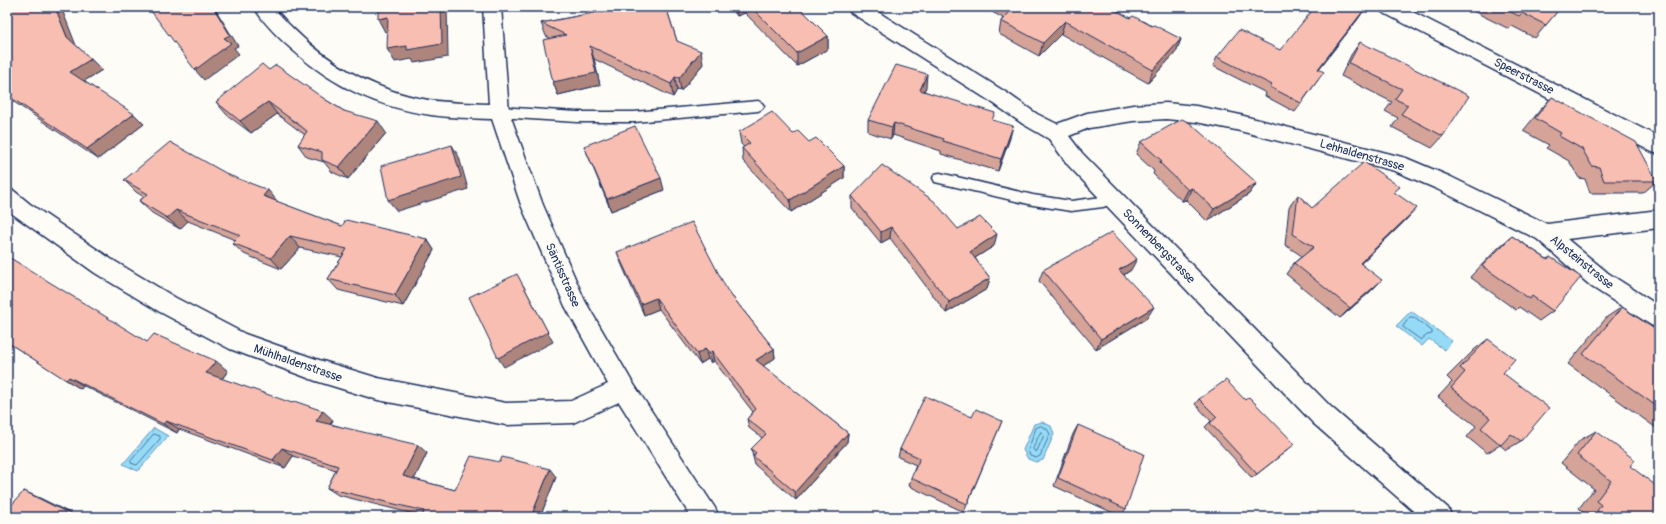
<svg xmlns="http://www.w3.org/2000/svg" width="1666" height="524" font-family="Pangolin,sans-serif">
<rect width="100%" height="100%" fill="#fdfcf7"/>
<filter id="ink" filterUnits="userSpaceOnUse"><feTurbulence type="fractalNoise" baseFrequency=".025" numOctaves="2"/><feDisplacementMap in="SourceGraphic" scale="8" xChannelSelector="R" yChannelSelector="G"/><feConvolveMatrix kernelMatrix="1 2 1 2 8 2 1 2 1" color-interpolation-filters="sRGB"/></filter>
<g filter="url(#ink)">
<g fill="#95dbf7" stroke="#6496ba">
<path d="M1411,311L1452,341L1445,350L1429,339L1422,346L1396,326Z"/>
<path d="M1042,422L1051,426L1054,434L1043,460L1036,462L1028,459L1023,450L1034,424Z"/>
<path d="M154,428L168,436L138,471L123,464Z"/>
</g>
<g fill="none" stroke-linecap="round" stroke-linejoin="round">
<g stroke="#4c749b" stroke-width="1">
<path d="M1410,317H1413L1432,331V334L1427,335L1421,340L1403,327Z"/>
<path d="M1041,426L1047,429L1050,434L1040,456L1036,458L1030,456L1028,450L1036,428Z"/>
<path d="M1041,432L1044,435L1037,451L1035,452L1033,449Z"/>
<path d="M154,434L160,436V439L137,465L131,463V461Z"/>
</g>
<g stroke="#1b2f5e" stroke-width="3">
<g id="lane">
<path d="M758,101L762,103L764,106L762,109L758,111L634,122H577L499,117L495,115L493,112L495,109L499,107L577,112H634Z"/>
<path d="M940,173L1033,195L1071,201L1102,197L1113,193L1118,194L1120,198L1118,202L1103,207L1071,211L1033,205L935,182L933,178L935,174Z"/>
</g>
</g>
<g stroke="#1b2f5e" stroke-width="3">
<g id="street">
<path d="M254,7H273C311,52 361,86 418,98C441,103 465,103 489,104L483,7H501L509,112L543,205L585,301L631,380L715,508L719,517H691L619,402L573,423L506,425L378,400L316,381L230,349L160,312L95,273L7,210V188L14,191L30,204L111,259L176,298L245,334L316,359L378,378L506,403L571,401L608,384L565,306L521,205L492,119C471,118 451,118 431,115C380,108 333,86 295,52C280,39 264,24 254,7Z"/>
<path d="M847,7H870L1007,93L1037,114L1057,124L1087,113L1133,105L1166,103L1196,106L1236,114L1406,158L1451,177L1547,224L1659,210V228L1567,239L1608,273L1659,306V328L1651,325L1592,287L1537,239L1437,189L1395,171L1236,130L1196,122L1166,119L1133,121L1089,128L1069,136L1082,153L1331,407L1448,508L1452,517H1420L1313,423L1068,165L1049,139L1023,124L993,103L850,12Z"/>
<path d="M1379,7H1403L1659,137V154L1652,152L1382,12Z"/>
</g>
</g>
<use href="#lane" fill="#fdfcf7" fill-rule="evenodd"/>
<use href="#street" fill="#fdfcf7" fill-rule="evenodd"/>
</g>
<g fill="#d5a398" stroke="#1b2f5e">
<path d="M607,7H666L677,41L703,64L681,91L677,90L673,97L594,59L600,85L558,95L553,82L550,38L546,36L541,23L608,10Z"/>
<path d="M730,7H794L797,10L828,36V49L797,66L745,13L737,16Z"/>
<path d="M983,7H1110L1130,18L1152,26L1181,39L1176,52L1148,83L1061,34L1039,56L999,34L1001,21L1003,18Z"/>
<path d="M1465,7H1561L1535,38L1512,26L1509,29Z"/>
<path d="M1364,10L1358,19L1319,69L1318,80L1295,112L1265,96L1266,93L1213,66L1217,57L1280,50Z"/>
<path d="M1360,42L1443,136L1432,148L1392,127L1398,118L1385,111L1392,102L1341,76L1351,55Z"/>
<path d="M76,45L102,70L84,81L144,124L98,159L11,100L7,96V84Z"/>
<path d="M269,70L326,100L344,111L386,133L348,179L332,172L324,162L307,157L298,145L305,135L277,114L251,133L227,115L216,102Z"/>
<path d="M926,87L924,91L993,120L1010,138L998,171L941,154V151L893,135L891,139L868,132V120Z"/>
<path d="M1552,97L1657,181L1643,193H1590L1585,179L1579,178L1569,161L1546,148L1549,145L1523,131L1540,110Z"/>
<path d="M739,132L793,134L844,166V178L791,212L743,161L742,148L744,147L741,144Z"/>
<path d="M1141,142L1257,183L1249,194L1207,221L1186,200L1182,201L1153,174L1154,171L1136,154Z"/>
<path d="M584,146L664,190L611,211L589,158Z"/>
<path d="M124,180L278,202L342,226L427,239L434,250L403,306L338,290L328,279L342,257L300,248L281,269L244,254L232,243L235,240L188,221L180,229L152,213L139,201L144,197L136,192Z"/>
<path d="M1395,193L1406,220L1361,263L1371,291L1340,318L1286,274L1294,263L1302,256L1285,245L1289,207L1298,195L1312,208Z"/>
<path d="M852,196L958,229L994,246L975,258L990,278L987,289L946,313L890,238L881,243L852,208Z"/>
<path d="M1512,236L1547,259L1550,257L1553,311L1539,321L1519,307L1516,310L1470,277L1499,247Z"/>
<path d="M617,252L727,290L774,349L775,358L763,366L848,433L847,442L796,500L755,465L751,449L762,438L749,428L747,419L753,412L714,361L711,363L708,359L700,364L659,309L644,315L621,263Z"/>
<path d="M1043,270H1131L1124,275L1147,318L1096,349L1039,281Z"/>
<path d="M1622,307L1659,332V430L1568,364L1607,317Z"/>
<path d="M1488,339L1503,373L1521,441L1506,450L1500,445L1487,453L1467,437L1476,426L1438,397L1452,382L1447,377L1475,349Z"/>
<path d="M7,342H147L228,371L222,379L333,420L331,424L427,453L414,479L455,490L556,477L540,517H422V516L338,495L327,488L336,470L293,456L285,468L179,429L177,433L84,386L81,389Z"/>
<path d="M1199,399L1289,449L1252,478L1205,427L1211,421L1195,404Z"/>
<path d="M972,417L1002,421L964,512L909,486L911,478L916,465L898,457L900,449Z"/>
<path d="M1078,425L1126,509L1120,516L1054,486L1073,434Z"/>
<path d="M1596,431L1630,466L1659,517H1581L1584,513L1579,508L1594,489L1561,463L1580,440Z"/>
</g>
<g fill="#ae857c" stroke="#1b2f5e">
<path d="M55,7H61L77,48L67,37Z"/>
<path d="M213,7H214L238,46L234,48L239,54L204,80L195,70L224,38Z"/>
<path d="M441,7H447L448,57L414,63L412,59L395,62L387,49Z"/>
<path d="M736,7H745V13L737,16Z"/>
<path d="M1364,10L1358,19L1312,77L1318,69Z"/>
<path d="M388,17L395,30L385,32L378,19Z"/>
<path d="M1065,21L1061,34L1039,56L1043,43Z"/>
<path d="M828,36V49L797,66V53Z"/>
<path d="M1181,39L1176,52L1148,83L1153,70Z"/>
<path d="M590,46L594,59L600,85L558,95L553,82Z"/>
<path d="M701,51L703,64L681,91L679,78Z"/>
<path d="M91,59L102,70L81,83L70,72Z"/>
<path d="M927,74L926,87L918,103L920,90Z"/>
<path d="M675,77L677,90L673,97L671,84Z"/>
<path d="M268,102L277,114L251,133L240,121Z"/>
<path d="M134,114L144,124L98,159L87,149Z"/>
<path d="M378,121L386,133L348,179L339,167Z"/>
<path d="M894,123L893,135L891,139L892,127Z"/>
<path d="M1013,126L1010,138L998,171L1001,159Z"/>
<path d="M452,145L459,157L468,189L397,211L388,200Z"/>
<path d="M844,166V178L791,212L790,200Z"/>
<path d="M661,178L664,190L611,211L607,199Z"/>
<path d="M1257,183L1249,194L1207,221L1214,209Z"/>
<path d="M1192,188L1186,200L1182,201L1188,190Z"/>
<path d="M268,190L278,202L263,196Z"/>
<path d="M1417,208L1406,220L1350,274L1360,263Z"/>
<path d="M176,210L188,221L180,229L167,218Z"/>
<path d="M891,227L890,238L881,243V232Z"/>
<path d="M997,234L994,246L967,263L970,252Z"/>
<path d="M290,236L300,248L281,269L271,258Z"/>
<path d="M427,239L434,250L403,306L395,295Z"/>
<path d="M1137,259L1131,270L1114,281L1119,270Z"/>
<path d="M990,278L987,289L946,313L949,302Z"/>
<path d="M1382,280L1371,291L1340,318L1350,308Z"/>
<path d="M523,285L553,342L504,367L498,358Z"/>
<path d="M656,298L659,309L644,315L641,304Z"/>
<path d="M1154,307L1147,318L1096,349L1101,339Z"/>
<path d="M705,349L708,359L700,364L697,354Z"/>
<path d="M774,349L775,358L757,370L756,360Z"/>
<path d="M712,351L714,361L711,363L709,353Z"/>
<path d="M216,361L228,371L219,382L206,373Z"/>
<path d="M69,377L84,386L81,389L66,380Z"/>
<path d="M323,411L333,420L327,429L316,421Z"/>
<path d="M166,421L179,429L177,433L163,424Z"/>
<path d="M848,433L847,442L796,500L795,492Z"/>
<path d="M418,445L427,453L412,484L403,476Z"/>
<path d="M282,448L293,456L285,468L273,460Z"/>
<path d="M550,469L556,477L540,517H531Z"/>
<path d="M24,491L42,499L78,517H76Z"/>
</g>
<g fill="#f8beb1" stroke="#1b2f5e">
<path d="M7,7H55L67,37L91,59L70,72L134,114L87,149L7,95V84L12,81L7,68Z"/>
<path d="M148,7H213L230,35L224,38L231,43L195,70Z"/>
<path d="M378,7H441L442,44L407,50V46L387,49L388,17L378,19Z"/>
<path d="M608,7H666L677,41L701,51L679,78L675,77L671,84L590,46L596,73L553,82L543,40L566,35L541,23L609,10Z"/>
<path d="M751,7H794L797,10L800,8L828,36L797,53Z"/>
<path d="M1009,7H1110L1130,18L1133,16L1152,26L1154,25L1181,39L1153,70L1065,21L1043,43L1001,21L1013,9Z"/>
<path d="M1315,7H1359L1364,10L1318,69L1324,72L1301,103L1270,87L1272,85L1217,57L1239,30L1280,50Z"/>
<path d="M1501,7H1561L1546,25L1522,13L1519,16Z"/>
<path d="M1360,42L1469,96L1443,136L1401,114L1408,105L1395,99L1402,89L1349,63Z"/>
<path d="M262,64L269,70L276,65L326,100L344,111L378,121L339,167L322,160V152L298,145L307,131L268,102L240,121L216,102Z"/>
<path d="M896,65L927,74L920,90L995,113L992,120L1013,126L1001,159L943,141L944,139L894,123L892,127L868,120Z"/>
<path d="M1552,97L1636,142L1657,181H1604L1599,167L1592,166L1582,149L1559,136L1561,133L1535,118Z"/>
<path d="M772,112L793,134L798,131L809,142L816,138L844,166L790,200L742,148L750,143L739,132Z"/>
<path d="M1182,119L1190,123L1257,183L1214,209L1192,188L1188,190L1159,162L1162,161L1141,142Z"/>
<path d="M635,126L661,178L607,199L584,146Z"/>
<path d="M170,142L231,176L268,190L263,196L342,226L346,220L427,239L395,295L328,279L347,249L290,236L271,258L232,243L240,235L176,210L167,218L139,201L148,194L124,180Z"/>
<path d="M452,145L461,177L388,200L381,166Z"/>
<path d="M1364,162L1400,187L1394,192L1417,208L1360,263L1382,280L1350,308L1294,263L1314,247L1293,234L1298,195L1312,208Z"/>
<path d="M882,165L934,201L958,229L980,217L997,234L970,252L990,278L949,302L891,227L881,232L852,196Z"/>
<path d="M692,222L727,290L774,349L756,360L848,433L795,492L753,456L756,453L751,449L766,434L747,419L756,409L712,351L709,353L705,349L697,354L656,298L641,304L617,252Z"/>
<path d="M1112,232L1137,259L1119,270L1154,307L1101,339L1043,270Z"/>
<path d="M1512,236L1548,260L1550,257L1581,277L1553,311L1532,296L1530,299L1482,266Z"/>
<path d="M7,256L147,342L154,334L216,361L206,373L292,403L294,401L323,411L316,421L418,445L403,476L455,490L471,456L500,462L502,457L550,469L531,517H422L424,511L327,488L338,466L282,448L273,460L166,421L163,424L69,377L66,380L7,342Z"/>
<path d="M517,274L548,332L498,358L469,297Z"/>
<path d="M1622,307L1659,332V408L1583,354Z"/>
<path d="M1488,339L1515,359L1503,373L1549,408L1521,441L1511,434L1501,445L1481,428L1490,418L1451,388L1465,372L1460,368Z"/>
<path d="M1226,380L1245,400L1249,397L1295,444L1257,474L1210,423L1217,417L1199,399Z"/>
<path d="M925,396L972,417L976,409L1002,421L967,504L911,478L920,458L900,449Z"/>
<path d="M1078,425L1144,454L1126,509L1058,478Z"/>
<path d="M1596,431L1635,460L1630,466L1659,488V517H1605L1597,511L1601,505L1596,501L1611,481L1577,455Z"/>
<path d="M24,491L76,517H7V510Z"/>
</g>
</g>
<g text-anchor="middle" stroke-width="3" stroke-linejoin="round" paint-order="stroke">
<g font-size="12" fill="#1b2f5e" stroke="#fdfcf7">
<text transform="translate(1524 76) rotate(27)" y="4">Speerstrasse</text>
<text transform="translate(1362 155) rotate(16)" y="4">Lehhaldenstrasse</text>
<text transform="translate(1159 246) rotate(46)" y="4">Sonnenbergstrasse</text>
<text transform="translate(1582 262) rotate(39)" y="4">Alpsteinstrasse</text>
<text transform="translate(563 275) rotate(66)" y="4">Säntisstrasse</text>
<text transform="translate(298 363) rotate(19)" y="4">Mühlhaldenstrasse</text>
</g>
</g>
<rect width="1666" height="524" fill="none" stroke="#fdfcf7" stroke-width="24"/>
<rect x="12" y="12" width="1642" height="500" fill="none" stroke="#1b2f5e" stroke-width="1.5" filter="url(#ink)"/>
</svg>
